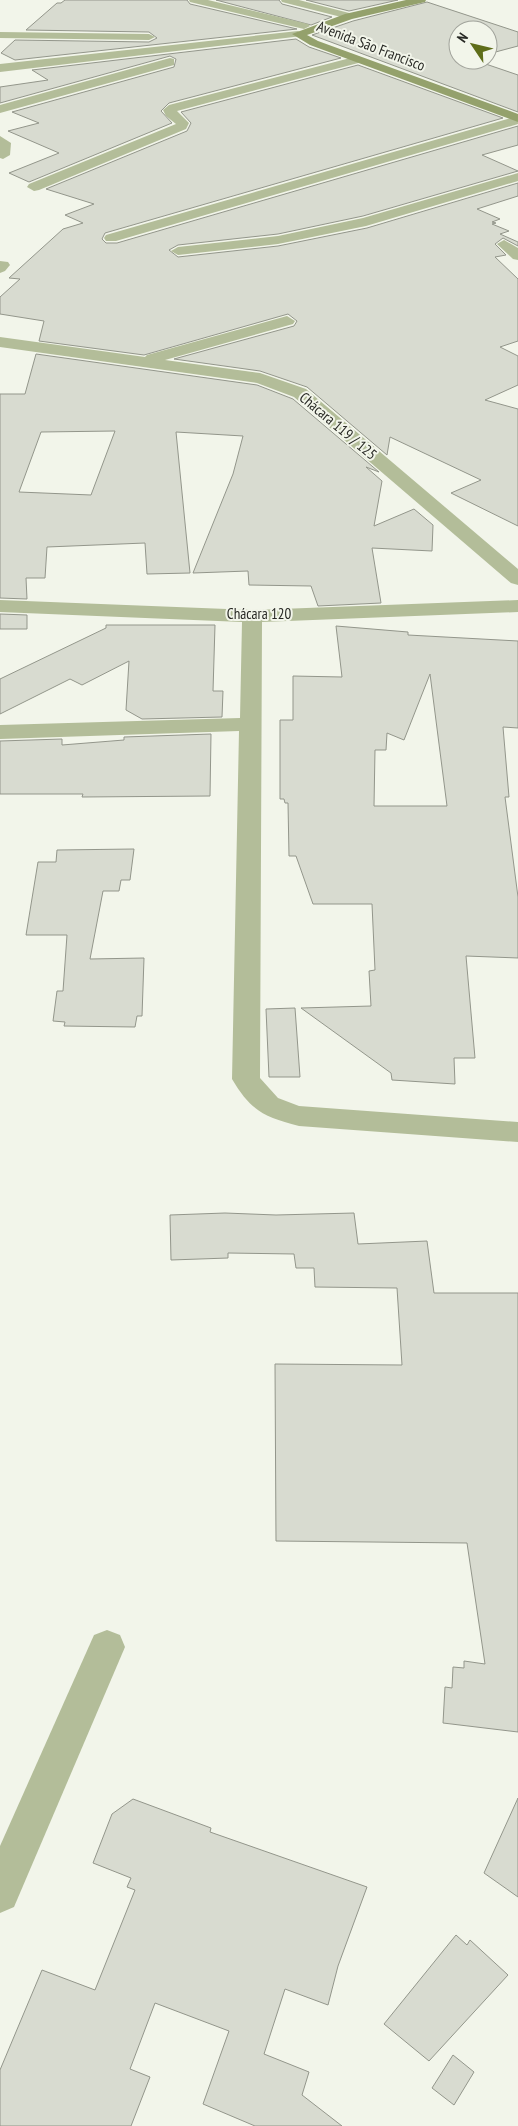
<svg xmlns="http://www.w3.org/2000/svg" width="518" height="2126" font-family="'PT Sans Narrow',sans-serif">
<rect width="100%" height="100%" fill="#f2f5ea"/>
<g fill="#d8dbd0" stroke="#93968b" fill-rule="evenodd">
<path d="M65,0H187L190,4L297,29L15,60L1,53L15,40L149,42L157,38L149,32L26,30L57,3H61Z"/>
<path d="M216,0H279L282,4L332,17L311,25Z"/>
<path d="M306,0H398L349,11Z"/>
<path d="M427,2L518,32V46L488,54V30H458V60H474L518,75V112L312,35L353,21Z"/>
<path d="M296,39L309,47L341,58L169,103L161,111L172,123L29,182L9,173L59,153L8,131L39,123L12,112L174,67L176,59L170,56L0,103V87L48,80L32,70Z"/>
<path d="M358,65L503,118L105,233L102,239L106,243H117L518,126V145L482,155L518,171L363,216L278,234L178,245L169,250L178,257L278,246L367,228L518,183V196L477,209L500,219L492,222L496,223L492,224L509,231L500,234L518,242V246L503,238L495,244L506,255L495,257L518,279V341L500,347L518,356V385L485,400L518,409V526L451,493L481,480L390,437L387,455L307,387L260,371L174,359L294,326L297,321L288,314L144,355L39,341L44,321L0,314V297L20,279L9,278L63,229L83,223L65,215L94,204L46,189L187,131L191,123L181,112Z"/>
<path d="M36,354L257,385L293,399L379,472L366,467L382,481L374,526L414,509L433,525L432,551L372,548L381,603L318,606L311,586L249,585L248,571L193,573L233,474L243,436L176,432L190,573L147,574L145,543L47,547L45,578H26L27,599L0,598V394H25ZM115,431L91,495L19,492L41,432Z"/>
<path d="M0,614L27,615V629H0Z"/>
<path d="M106,625H215L213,691H223L222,717L142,719L126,710L129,661L82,685L70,679L0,714V679L106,628Z"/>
<path d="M336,626L408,632V635L518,641V728L503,727L509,797H505L518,897V958L466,956L475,1058H454L455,1084L392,1080L391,1073L301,1008L371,1006L369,971L375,970L372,904H313L296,856H289L288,803H285L284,799H280V720H293V676L342,677ZM430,674L447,806H374L375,750H386L387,733L404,740Z"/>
<path d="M211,734L210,796L82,797L83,794H0V741L62,739V745L124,740V737Z"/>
<path d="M134,849L130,880H121L119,891H103L90,959L144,958L142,1016H137L135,1027L64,1026L65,1022L53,1021L57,991H63L67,935H26L38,862H56L57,850Z"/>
<path d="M295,1008L300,1077H269L266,1009Z"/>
<path d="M225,1213L276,1215L354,1213L358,1244L427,1241L434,1293H518V1732L443,1723L445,1687L452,1688L453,1667L464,1668V1661L485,1664L467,1543L276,1541L275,1364L402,1365L397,1288L315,1287L314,1268H296L294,1254L228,1253V1258L171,1260L170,1215Z"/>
<path d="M518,1798V1897L484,1873Z"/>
<path d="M133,1799L211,1828L210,1832L367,1887L338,1966L328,2005L285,1989L264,2054L309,2072L302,2095L342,2126H255L203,2104L229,2031L155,2003L130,2069L150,2077L131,2126H0V2070L42,1970L95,1990L135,1890L127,1887L131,1878L93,1863L112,1814Z"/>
<path d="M456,1935L467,1945L470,1940L508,1975L429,2061L384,2024Z"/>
<path d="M453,2055L474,2072L454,2105L432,2088Z"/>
</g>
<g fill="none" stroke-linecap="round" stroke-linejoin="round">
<g fill="#b3bd99" fill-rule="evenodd">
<path d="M189,0H208L308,24L310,26L304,29L190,2Z"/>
<path d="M281,0H299L353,14L355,16L349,19L282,2Z"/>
<path d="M298,31L304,34L302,36L0,72V64Z"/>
<path d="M0,32L149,34L155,37L149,40L0,38Z"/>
<path d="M358,56L362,58V62L177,111L189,123L186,129L39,190L34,191L27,187L29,184L176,124L166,116L163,110L169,105Z"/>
<path d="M170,58L174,59V65L0,113V105Z"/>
<path d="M518,116V124L116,241H106L104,238L106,235Z"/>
<path d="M0,136L11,143L10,155L3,159L0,158Z"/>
<path d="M518,173V181L366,226L278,244L178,255L171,251L178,247L278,236L363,218Z"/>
<path d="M504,240L518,248V260L513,259L497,244Z"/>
<path d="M0,261L8,262L10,265L5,271L0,273Z"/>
<path d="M287,316L295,321L293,324L165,360L260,373L306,389L518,569V585L511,583L294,397L257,383L0,347V337L145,357L147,355Z"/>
<path d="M0,600L252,610L518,600V612L262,622L260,1078L278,1098L299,1106L518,1122V1142L299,1126C264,1117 251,1111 232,1079L239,731L0,739V725L240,718L242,622L0,612Z"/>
<path d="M107,1630L120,1635L125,1647L14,1907L0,1913V1846L94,1635Z"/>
</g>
<path fill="#94a16c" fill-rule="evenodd" d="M406,0H426L425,2L352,19L307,35L318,41L518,114V122L310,45L292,34L345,14Z"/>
</g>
<g text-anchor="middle" stroke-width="4" stroke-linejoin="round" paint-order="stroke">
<g font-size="15" fill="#272824" stroke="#f2f5ea">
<text transform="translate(371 46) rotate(21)" y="5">Avenida São Francisco</text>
<text transform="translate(338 426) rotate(40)" y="5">Chácara 119 / 125</text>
<text x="259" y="619">Chácara 120</text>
</g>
</g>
<g transform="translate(473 45) rotate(305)"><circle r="24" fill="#f2f5ea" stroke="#a1a39b"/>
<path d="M0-4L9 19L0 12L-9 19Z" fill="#5e6d19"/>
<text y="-8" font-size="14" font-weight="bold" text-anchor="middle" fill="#272824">N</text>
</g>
</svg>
